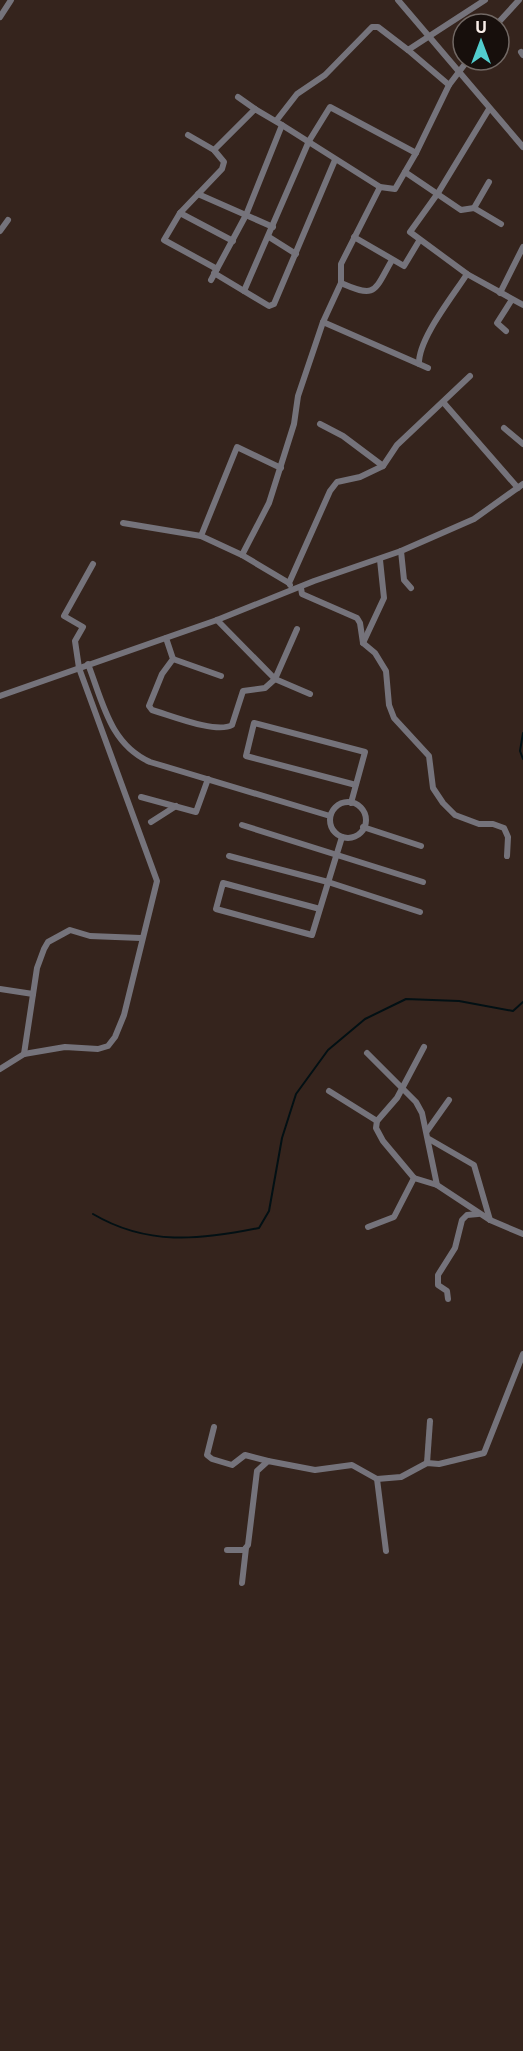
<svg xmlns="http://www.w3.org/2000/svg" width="523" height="2051" font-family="'Noto Sans',sans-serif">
<rect width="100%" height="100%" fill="#35241d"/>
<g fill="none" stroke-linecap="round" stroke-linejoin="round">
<g stroke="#021014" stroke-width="2">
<path d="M523,733L520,751L523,759"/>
<path d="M93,1214C147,1246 200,1240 259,1228L269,1211L282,1138L296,1094L328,1050L365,1019L406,999L459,1001L513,1011L523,1002"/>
</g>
<g stroke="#75737b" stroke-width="6">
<path d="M398,0L523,147"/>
<path d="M0,17L11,0"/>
<path d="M497,24L519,0"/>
<path d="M408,50L449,85"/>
<path d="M521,52L523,55"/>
<path d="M238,97L255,109"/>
<path d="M489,109L438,193L410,232L467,274L523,305"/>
<path d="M276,121L297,94L325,75L372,27H378L408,50L485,0"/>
<path d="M282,125L380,187L395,189L416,153L449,85L468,60"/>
<path d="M188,135L214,150L224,162L222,169L180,213L164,240L217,269"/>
<path d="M405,172L461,210L474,208L501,224"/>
<path d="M380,187L341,264V283L323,322L419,364"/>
<path d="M198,194L273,227"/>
<path d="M474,208L489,182"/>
<path d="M180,213L233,241"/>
<path d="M0,231L8,220"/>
<path d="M269,237L296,254"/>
<path d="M354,237L404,266L419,241"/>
<path d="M214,273L269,306L274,304L335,160"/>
<path d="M211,280L246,215L282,125L255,109L214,150"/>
<path d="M341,283C377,299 374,291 392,260"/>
<path d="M244,291L309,141L330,107L416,153"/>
<path d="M500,293L523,247"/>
<path d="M506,331L497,323L511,301"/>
<path d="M428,368L419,364C418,339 453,296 467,274"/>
<path d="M443,402L518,488"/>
<path d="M320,424L343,436L383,466L397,445L470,376"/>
<path d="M504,428L523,444"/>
<path d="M123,523L201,536L242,555L289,583"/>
<path d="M201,536L237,447L281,468"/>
<path d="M401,551L404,580L411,588"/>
<path d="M242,555L269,503L294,424L298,396L323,322"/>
<path d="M290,585L289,583L330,491L337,482L360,477L383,466"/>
<path d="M301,588L302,594L357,618L360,623L363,643L375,653L386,671L389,705L394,718L429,756L433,788L443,803L455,815L479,824H493L504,828L508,837L507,856"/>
<path d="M217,620L275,679L310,694"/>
<path d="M166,638L173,659L162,674L149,706L152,710C170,715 216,734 232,725L243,691L265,688L275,679L297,629"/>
<path d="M363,643L384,598L380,560"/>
<path d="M173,659L221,676"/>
<path d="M88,664C103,703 110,744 150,762L330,816"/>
<path d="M0,696L217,620L314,581L401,551L474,519L523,484"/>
<path d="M141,797L196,812L208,779"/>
<circle cx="348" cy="820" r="18"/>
<path d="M351,803L365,752L254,723L246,756L356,785"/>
<path d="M151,822L176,806"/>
<path d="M242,825L423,882"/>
<path d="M363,827L421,846"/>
<path d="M229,856L328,882L420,912"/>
<path d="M320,909L223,883L216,909L312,935L342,837"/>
<path d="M0,989L33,994"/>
<path d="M424,1047L397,1098L377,1121L376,1128L383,1141L414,1178L437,1185L490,1220L523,1234"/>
<path d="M367,1053L416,1102L422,1113L437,1185"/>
<path d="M24,1054L37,968L44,949L48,942L70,930L90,936L141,938"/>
<path d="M0,1069L24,1054L65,1047L98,1049L108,1046L115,1037L124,1015L157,881L79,668L75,641L83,627L64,616L93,564"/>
<path d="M329,1091L377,1121"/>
<path d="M427,1131L449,1100"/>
<path d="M429,1139L474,1165L490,1220"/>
<path d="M368,1227L394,1217L414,1178"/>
<path d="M448,1299L447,1291L438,1285V1275L455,1248L462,1220L467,1215L478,1214"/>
<path d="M214,1427L207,1455L212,1459L232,1465L245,1455L268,1461"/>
<path d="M427,1463L430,1421"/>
<path d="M377,1479L386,1551"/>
<path d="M227,1550H244L248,1545L257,1471L268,1461L315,1470L352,1465L377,1479L401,1477L427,1463L439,1464L484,1453L523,1354"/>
<path d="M242,1583L246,1548"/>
</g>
</g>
<g transform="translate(481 42)"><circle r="28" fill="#170f0c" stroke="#716864" stroke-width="1.5"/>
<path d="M0-4.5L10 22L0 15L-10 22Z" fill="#52cdce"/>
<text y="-9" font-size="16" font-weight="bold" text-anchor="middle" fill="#f9eee9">U</text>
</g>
</svg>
